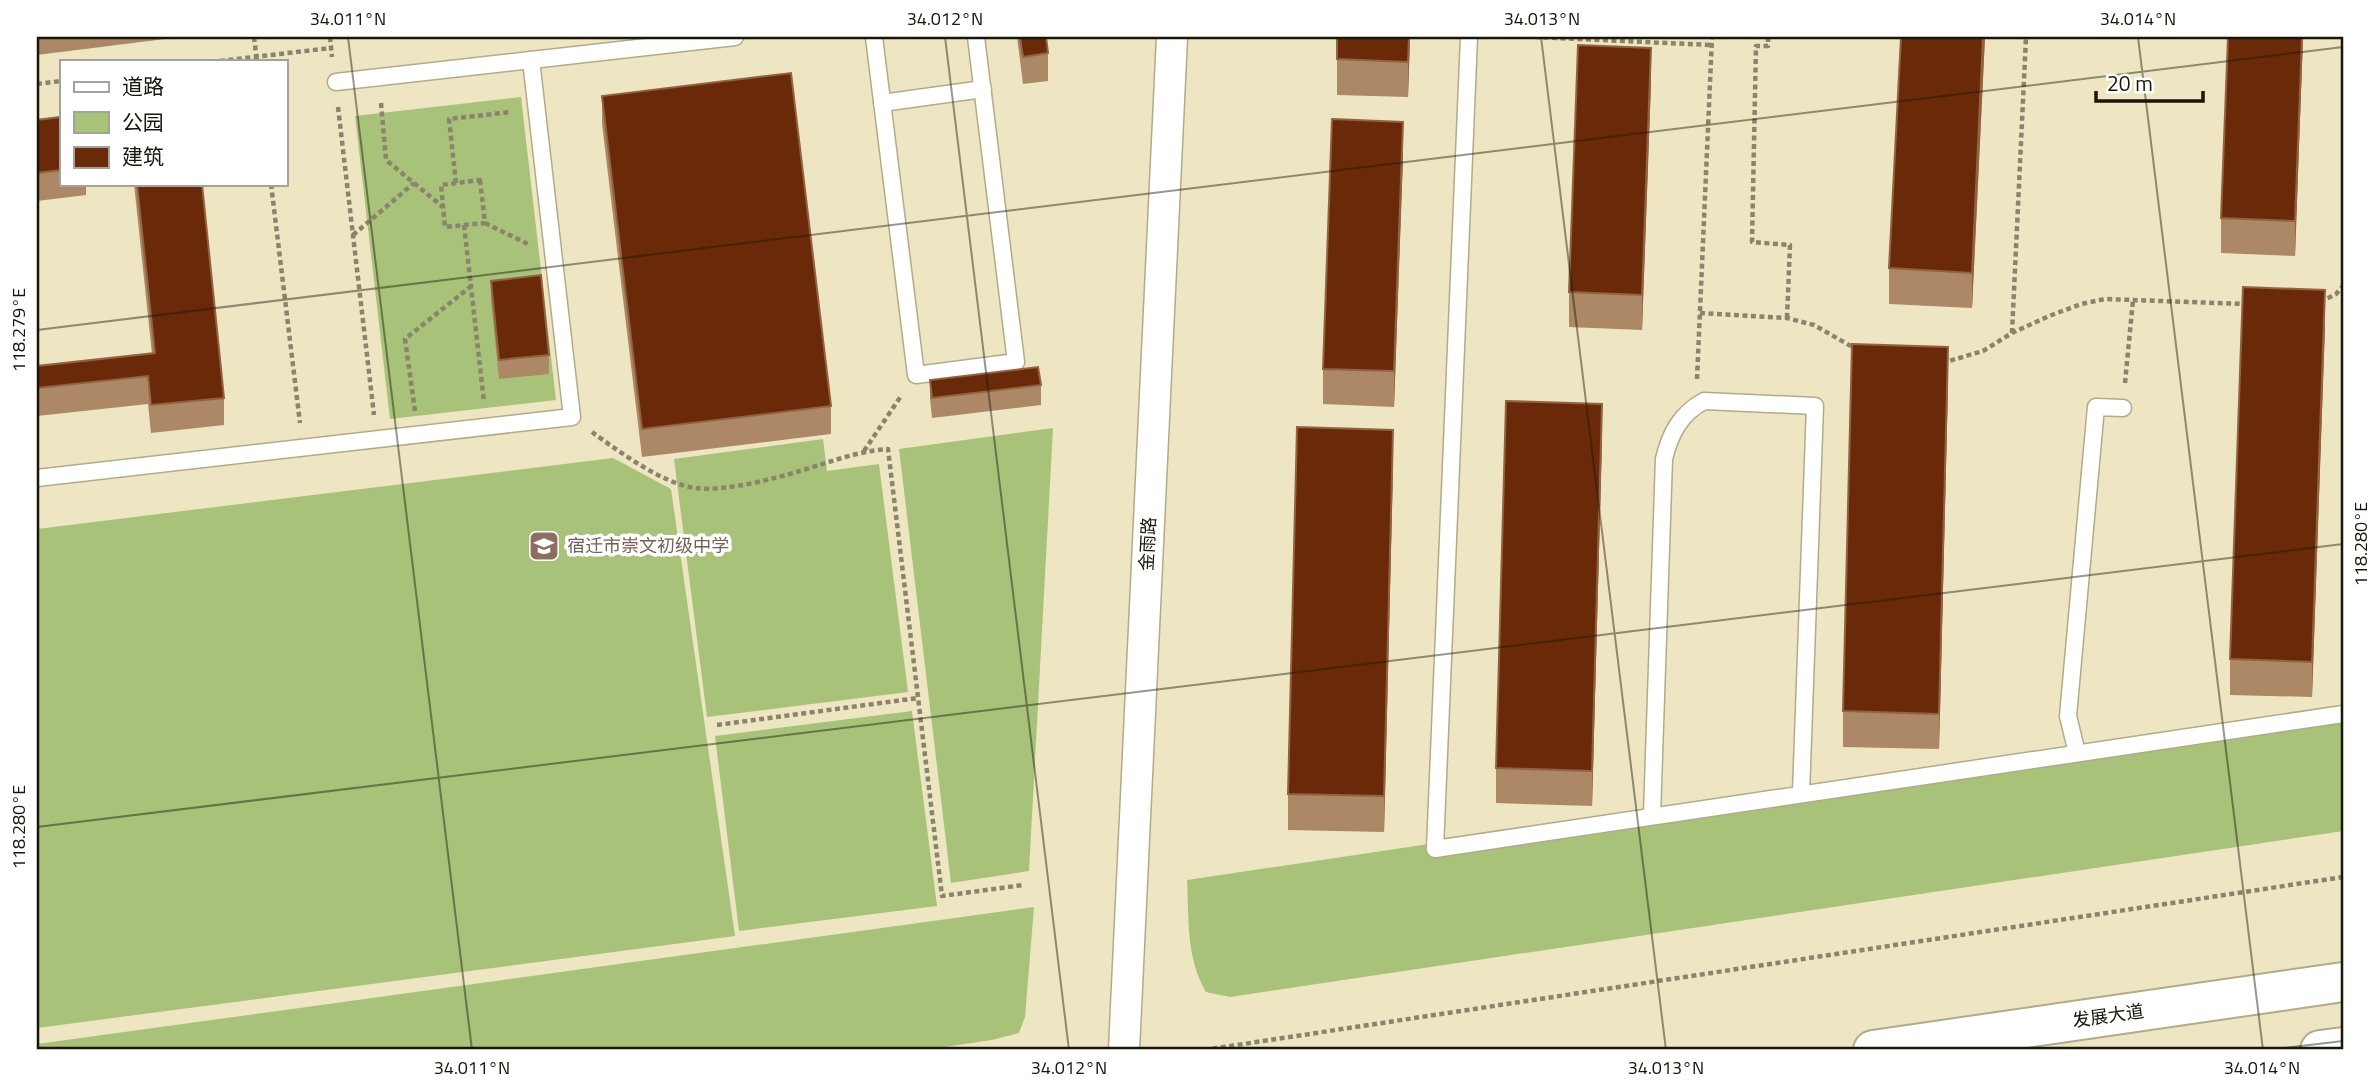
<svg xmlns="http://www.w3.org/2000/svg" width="2380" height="1087" font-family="'Titillium Web','Noto Sans SC',sans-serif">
<rect width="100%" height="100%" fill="#eee5c3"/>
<g fill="#a9c279">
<path d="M521,97L556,400L390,419L355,116Z"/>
<path d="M1053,428L1029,871L951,883L899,449Z"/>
<path d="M823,439L827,471L879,464L908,692L707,717L674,459Z"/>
<path d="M613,458L671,489L735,936L37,1028V529Z"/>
<path d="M2343,708V831L1230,997L1206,992C1186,958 1189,918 1187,880Z"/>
<path d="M912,711L937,906L739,931L715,736Z"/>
<path d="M1034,907L1025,1017L1019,1033L992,1040L924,1050H37V1044Z"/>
</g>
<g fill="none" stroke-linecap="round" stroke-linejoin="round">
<g stroke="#b3aa8a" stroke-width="19">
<g id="service">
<path d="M874,37L916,375L1016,362L976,37"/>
<path d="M1469,37L1435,849L2343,714"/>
<path d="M336,82L735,37"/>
<path d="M882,103L983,89"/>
<path d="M37,478L572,417L531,60"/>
<path d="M2077,753L2068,716L2096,407L2123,408"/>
<path d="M1652,815L1664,459C1670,434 1680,414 1704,401L1815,406L1801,793"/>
</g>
</g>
<g stroke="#b3aa8a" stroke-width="33">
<path id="minor" d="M1124,1050L1172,37"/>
</g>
<g stroke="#b3aa8a" stroke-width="42">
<g id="primary">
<path d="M1873,1050L2343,982"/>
<path d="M2320,1050L2343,1047"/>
</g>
</g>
<g stroke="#8a846c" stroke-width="4.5" stroke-dasharray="5 3.5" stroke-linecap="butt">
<path d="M254,37L257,61"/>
<path d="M330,37L332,57"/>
<path d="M1535,37L1711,45"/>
<path d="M1768,37V46H1756L1752,242L1790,245L1787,318"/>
<path d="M220,61L331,48"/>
<path d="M37,84L61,81"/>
<path d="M381,103L386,160L443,207"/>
<path d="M338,107L374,415"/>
<path d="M480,180L485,223L445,227L441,185Z"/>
<path d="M456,183L449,119L511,112"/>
<path d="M271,184L300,423"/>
<path d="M485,223L528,244"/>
<path d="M464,225L484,402"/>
<path d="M353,235L414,183"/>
<path d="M2320,302L2336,294L2343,286"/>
<path d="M1700,313L1787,318L1814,325L1856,349"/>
<path d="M2012,333L2026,37"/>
<path d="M1942,363L1983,351L2012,333L2049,316L2081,304L2105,299L2245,304"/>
<path d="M1697,379L1712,37"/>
<path d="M2125,383L2133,300"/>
<path d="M415,411L405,339L470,287"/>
<path d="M592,432C618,451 663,484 695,488C724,492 773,479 800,471C830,462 858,451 888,449L942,896L1023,885"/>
<path d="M864,451L901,396"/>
<path d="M717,725L918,698"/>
<path d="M1204,1050L2343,877"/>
</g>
<use href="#service" stroke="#fff" stroke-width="16"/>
<use href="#minor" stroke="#fff" stroke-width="30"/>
<use href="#primary" stroke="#fff" stroke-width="38"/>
</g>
<g fill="#ac8866">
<path d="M37,37H181L37,55Z"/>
<path d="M1017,37H1046L1048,53V81L1023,84Z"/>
<path d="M1410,37L1408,97L1337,95V59Z"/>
<path d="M1901,37H1985L1972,308L1889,304V268Z"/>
<path d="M2303,37L2295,256L2221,253V218Z"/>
<path d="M1651,83L1642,330L1569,327V292Z"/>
<path d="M602,96L831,406V434L642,457L602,124Z"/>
<path d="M61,117V184H86V195L37,201V120Z"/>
<path d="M1403,157L1394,407L1323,404V369Z"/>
<path d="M134,184H202L224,398V425L151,433L148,404L37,416V366L152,354Z"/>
<path d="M491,281L549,355V374L499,379L491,300Z"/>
<path d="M2325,326L2312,697L2230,695V659Z"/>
<path d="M930,380L1041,385V405L932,418L930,399Z"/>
<path d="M1948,382L1939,749L1843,747V711Z"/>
<path d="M1602,439L1592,806L1496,803V768Z"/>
<path d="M1393,465L1384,832L1288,830V794Z"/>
</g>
<g fill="#926241">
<path d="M1409,37H1410L1408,97V62Z"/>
<path d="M1983,37H1985L1972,308V273Z"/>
<path d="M2302,37H2303L2295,256V221Z"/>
<path d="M1651,48V83L1642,330V295Z"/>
<path d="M1403,122V157L1394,407V371Z"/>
<path d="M2325,290V326L2312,697V662Z"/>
<path d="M1948,347V382L1939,749V714Z"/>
<path d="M1602,404V439L1592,806V771Z"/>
<path d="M1393,430V465L1384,832V796Z"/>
</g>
<g fill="#6a2a09" stroke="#926241" stroke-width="2">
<path d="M1020,37H1046L1048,53L1023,57Z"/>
<path d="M1337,37H1409L1408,62L1337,59Z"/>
<path d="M1901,37H1983L1972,273L1889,268Z"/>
<path d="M2228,37H2302L2295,221L2221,218Z"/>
<path d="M1578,45L1651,48L1642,295L1569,292Z"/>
<path d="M791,73L831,406L642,429L602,96Z"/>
<path d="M61,117V170L37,173V120Z"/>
<path d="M1332,119L1403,122L1394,371L1323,369Z"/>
<path d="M137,184H202L224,398L151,405L148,376L37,388V366L155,353Z"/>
<path d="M541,275L549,355L499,360L491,281Z"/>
<path d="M2243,287L2325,290L2312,662L2230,659Z"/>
<path d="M1852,344L1948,347L1939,714L1843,711Z"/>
<path d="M1038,367L1041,385L932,398L930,380Z"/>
<path d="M1506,401L1602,404L1592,771L1496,768Z"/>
<path d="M1297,427L1393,430L1384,796L1288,794Z"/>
</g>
<path fill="none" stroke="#191609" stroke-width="2" stroke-opacity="0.45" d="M348,37L472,1050M945,37L1069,1050M1541,37L1666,1050M2138,37L2263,1050M37,330L2343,47M37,827L2343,544M2267,1050L2343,1041"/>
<defs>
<g id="school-square" transform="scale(1.575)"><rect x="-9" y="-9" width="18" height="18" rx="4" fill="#8d6e63" stroke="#fff"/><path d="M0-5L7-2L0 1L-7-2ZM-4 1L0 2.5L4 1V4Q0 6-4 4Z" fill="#fff"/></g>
</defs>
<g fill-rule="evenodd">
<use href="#school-square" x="544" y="546"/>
</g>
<g text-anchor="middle" stroke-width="7" stroke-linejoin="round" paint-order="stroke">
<g font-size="18" fill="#191609" stroke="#fff">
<text transform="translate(1148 544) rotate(-87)" y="6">金雨路</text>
<text transform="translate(2108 1016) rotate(-8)" y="6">发展大道</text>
</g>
<g font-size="18" fill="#785e54" stroke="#fff" text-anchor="start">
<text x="567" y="552">宿迁市崇文初级中学</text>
</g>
</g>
<rect width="2380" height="1087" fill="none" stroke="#ffffff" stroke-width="77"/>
<rect x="60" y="60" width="228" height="126" fill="#ffffff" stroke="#a3a29d" stroke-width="2"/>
<rect x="74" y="82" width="35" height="10" fill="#ffffff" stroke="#a3a29d" stroke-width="2"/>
<text x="122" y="94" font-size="21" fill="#191609">道路</text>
<rect x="74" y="112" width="35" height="21" fill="#a9c279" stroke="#a3a29d" stroke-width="2"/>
<text x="122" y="130" font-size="21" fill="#191609">公园</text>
<rect x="74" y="147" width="35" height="21" fill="#6a2a09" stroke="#a3a29d" stroke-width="2"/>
<text x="122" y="164" font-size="21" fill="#191609">建筑</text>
<path d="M2096 91v10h107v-10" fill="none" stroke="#191609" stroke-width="3.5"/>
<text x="2107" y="91" font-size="21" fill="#191609" stroke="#ffffff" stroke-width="5" paint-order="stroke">20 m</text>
<rect x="38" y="38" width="2304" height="1010" fill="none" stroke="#191609" stroke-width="2.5"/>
<g font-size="18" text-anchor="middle" fill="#191609">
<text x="348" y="25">34.011°N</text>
<text x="945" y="25">34.012°N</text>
<text x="1542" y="25">34.013°N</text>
<text x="2138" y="25">34.014°N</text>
<text transform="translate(19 330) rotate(-90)" y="6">118.279°E</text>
<text transform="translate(2361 544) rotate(-90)" y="6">118.280°E</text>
<text transform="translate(19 827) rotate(-90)" y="6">118.280°E</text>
<text x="472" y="1074">34.011°N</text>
<text x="1069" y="1074">34.012°N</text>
<text x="1666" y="1074">34.013°N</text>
<text x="2262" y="1074">34.014°N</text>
</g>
</svg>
